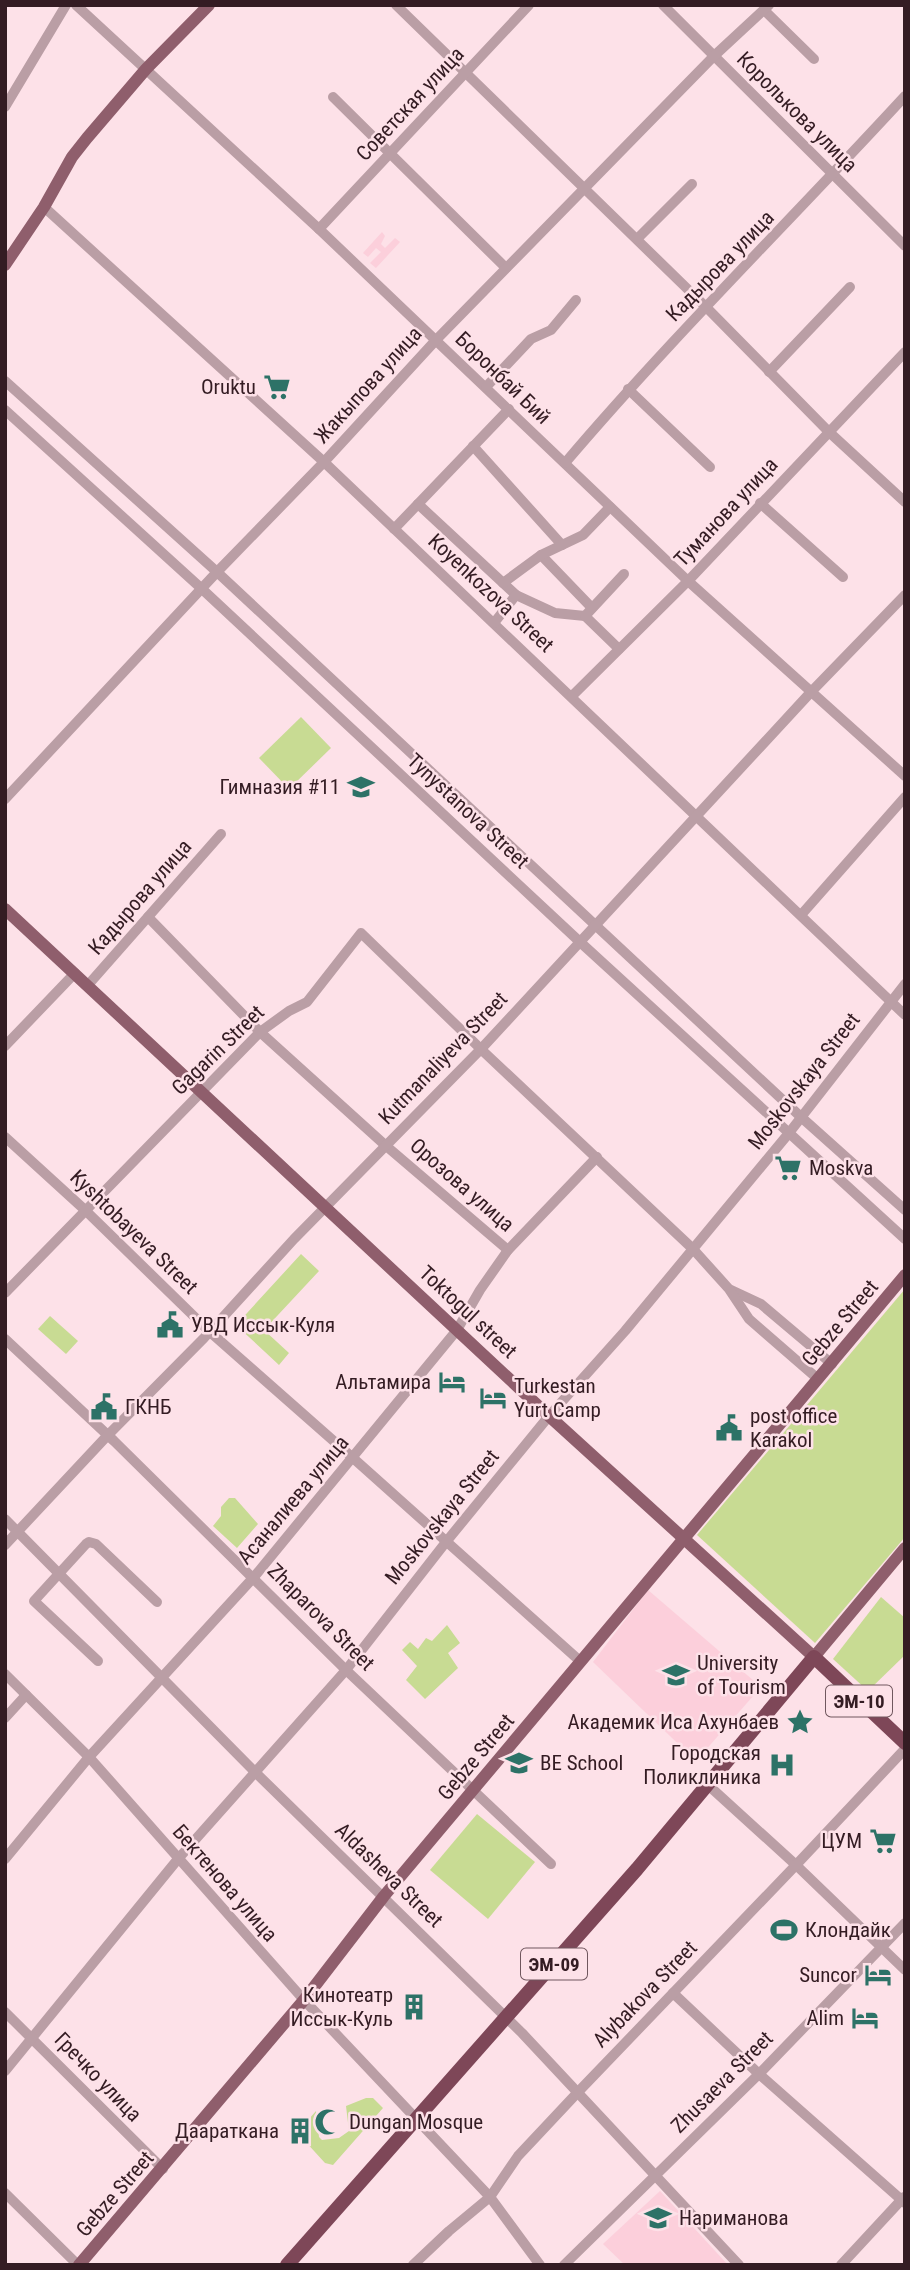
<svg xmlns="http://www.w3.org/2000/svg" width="910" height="2270" font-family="'Roboto Condensed',sans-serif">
<rect width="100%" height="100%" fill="#fde1e8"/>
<g fill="#fccfdb">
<path d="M382,232L385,236L381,244L385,248L395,238L400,242L376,268L370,263L381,252L376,248L368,257L363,253Z"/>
<path d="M648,1590L761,1687L696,1761L593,1662Z"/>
<path d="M660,2191L728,2265H625L603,2244Z"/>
</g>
<g fill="#c8db93">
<path d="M301,717L331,748L289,789L259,758Z"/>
<path d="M301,1254L319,1271L264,1330L289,1353L279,1365L236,1325Z"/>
<path d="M905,1289V1537L815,1643L697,1535Z"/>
<path d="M50,1316L78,1341L66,1354L38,1329Z"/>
<path d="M229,1498H235L258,1524L237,1548L213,1526L221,1516V1507Z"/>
<path d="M881,1597L905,1618V1655L868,1691L833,1659Z"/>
<path d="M447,1625L460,1643L448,1653L458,1668L425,1699L406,1680L417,1666L402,1650L410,1642L418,1649L426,1638L432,1641Z"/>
<path d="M477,1814L535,1862L488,1919L430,1870Z"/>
<path d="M366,2098H373L383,2108L333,2165L325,2163L304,2140L310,2133L309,2119L316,2111L319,2137L322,2140L339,2138L349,2131L346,2106Z"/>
</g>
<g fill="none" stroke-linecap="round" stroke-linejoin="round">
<g stroke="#ba9ea5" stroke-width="10">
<path d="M76,5L319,229L688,581L905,776"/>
<path d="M396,5L707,308L829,432L905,502"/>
<path d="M663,5L905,246"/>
<path d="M764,10L814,59"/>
<path d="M333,97L506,268"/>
<path d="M5,107L66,5"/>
<path d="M44,207L324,462L905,1015"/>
<path d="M319,229L529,5"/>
<path d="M637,239L692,184"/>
<path d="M769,372L850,287"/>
<path d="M5,381L217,572L801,1117L905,1210"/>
<path d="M486,387L531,339L551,330L576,300"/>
<path d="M628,389L710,467"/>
<path d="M5,410L202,589L580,942L905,1239"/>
<path d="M473,446L562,545"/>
<path d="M565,463C673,336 792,219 905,96"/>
<path d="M760,503L843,577"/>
<path d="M418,504L516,595L555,613L585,616"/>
<path d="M394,529L509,409"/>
<path d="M541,555L592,608"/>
<path d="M503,583L541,555L583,535L610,507"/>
<path d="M494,623L516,595"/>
<path d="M619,649L585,616L624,574"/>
<path d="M572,696L688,581L905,352"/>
<path d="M5,799L217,572L324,462L436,340L714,56L769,5"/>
<path d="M801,915L905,797"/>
<path d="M148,917L260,1032L385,1145L508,1250"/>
<path d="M88,985L221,834"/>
<path d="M5,1046L75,973"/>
<path d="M5,1137L85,1210L210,1332L353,1458L580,1661"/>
<path d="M731,1290L761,1304L832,1364"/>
<path d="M5,1293L260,1032L289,1011L307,1002L361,933L486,1054L693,1249L729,1289L749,1319L818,1379"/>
<path d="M5,1339L114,1441L346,1670L551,1864"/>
<path d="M5,1519L256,1773L522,2033L739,2265"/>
<path d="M5,1545L107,1436L204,1338L294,1239L481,1049L811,692L905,595"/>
<path d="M98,1661L34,1601L86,1544L89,1542L96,1544L157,1602"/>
<path d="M5,1674L89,1757L304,2000L490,2197L540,2265"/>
<path d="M5,1718L26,1695"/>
<path d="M708,1785L796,1865L905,1970"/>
<path d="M5,1859L89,1757L254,1577L457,1330L480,1290L508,1250L597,1157"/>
<path d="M673,1993L759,2074L905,2203"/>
<path d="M5,2012L163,2169"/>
<path d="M5,2071L178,1859L346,1670L446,1542L549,1416L625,1331L789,1133L905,984"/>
<path d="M5,2193L78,2265"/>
<path d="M413,2265L449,2231L490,2197L518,2156L579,2091L796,1865L905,1749"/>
<path d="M564,2265L759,2074L905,1923"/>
<path d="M841,2265L904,2197"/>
</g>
<g stroke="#8f5e6c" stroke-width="12">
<path d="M5,265L44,207L72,157L87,138L146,69L209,5"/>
<path d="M5,909L549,1416L814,1657L905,1548"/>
<path d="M79,2265L304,2000L384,1896L905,1275"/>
</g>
<path stroke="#7e4758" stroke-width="14" d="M287,2265L637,1869L814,1657L905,1743"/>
</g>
<defs>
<g id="supermarket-bare" transform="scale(2.1)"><path d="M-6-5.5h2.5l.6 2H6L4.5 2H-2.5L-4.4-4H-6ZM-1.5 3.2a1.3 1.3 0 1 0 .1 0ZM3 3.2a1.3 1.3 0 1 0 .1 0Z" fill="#2d7267" stroke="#fde1e8" stroke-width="2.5" paint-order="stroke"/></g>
<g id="school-bare" transform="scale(2.1)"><path d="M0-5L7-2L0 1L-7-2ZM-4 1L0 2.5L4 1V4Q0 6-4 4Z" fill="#2d7267" stroke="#fde1e8" stroke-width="2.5" paint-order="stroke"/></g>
<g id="civic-bare" transform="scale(2.1)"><path d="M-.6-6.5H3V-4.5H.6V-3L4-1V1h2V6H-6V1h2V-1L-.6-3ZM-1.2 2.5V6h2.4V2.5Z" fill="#2d7267" stroke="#fde1e8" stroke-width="2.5" paint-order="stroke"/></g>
<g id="hotel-bare" transform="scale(2.1)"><path d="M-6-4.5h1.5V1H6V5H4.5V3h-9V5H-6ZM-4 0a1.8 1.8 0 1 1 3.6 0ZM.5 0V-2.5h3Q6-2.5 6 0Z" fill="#2d7267" stroke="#fde1e8" stroke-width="2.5" paint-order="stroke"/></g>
<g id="university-bare" transform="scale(2.1)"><path d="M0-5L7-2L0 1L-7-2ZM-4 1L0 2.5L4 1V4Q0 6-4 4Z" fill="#2d7267" stroke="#fde1e8" stroke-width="2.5" paint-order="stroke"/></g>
<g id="sight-bare" transform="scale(2.1)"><path d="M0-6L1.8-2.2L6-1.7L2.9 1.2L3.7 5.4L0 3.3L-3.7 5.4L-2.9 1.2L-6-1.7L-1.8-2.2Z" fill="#2d7267" stroke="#fde1e8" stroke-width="2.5" paint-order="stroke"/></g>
<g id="hospital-bare" transform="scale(2.1)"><path d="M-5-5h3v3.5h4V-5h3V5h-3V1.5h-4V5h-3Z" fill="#2d7267" stroke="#fde1e8" stroke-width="2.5" paint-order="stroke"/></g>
<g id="stadium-bare" transform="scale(2.1)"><path d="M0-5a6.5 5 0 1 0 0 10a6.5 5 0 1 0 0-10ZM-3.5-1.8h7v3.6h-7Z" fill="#2d7267" stroke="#fde1e8" stroke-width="2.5" paint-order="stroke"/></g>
<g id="building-bare" transform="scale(2.1)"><path d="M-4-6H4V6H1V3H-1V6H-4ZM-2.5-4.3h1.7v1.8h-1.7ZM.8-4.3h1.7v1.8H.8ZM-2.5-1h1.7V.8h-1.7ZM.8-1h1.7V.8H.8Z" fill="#2d7267" stroke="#fde1e8" stroke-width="2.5" paint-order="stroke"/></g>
<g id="mosque-bare" transform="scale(2.1)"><path d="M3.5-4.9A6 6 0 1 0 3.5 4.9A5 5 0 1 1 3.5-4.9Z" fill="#2d7267" stroke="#fde1e8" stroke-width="2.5" paint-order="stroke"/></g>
</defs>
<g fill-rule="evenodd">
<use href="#supermarket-bare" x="277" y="387"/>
<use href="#school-bare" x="361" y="787"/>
<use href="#supermarket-bare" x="788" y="1168"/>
<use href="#civic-bare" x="170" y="1325"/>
<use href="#hotel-bare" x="452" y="1382"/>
<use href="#hotel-bare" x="493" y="1398"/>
<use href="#civic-bare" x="104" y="1407"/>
<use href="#civic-bare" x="729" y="1428"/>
<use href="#university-bare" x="676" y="1675"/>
<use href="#sight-bare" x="800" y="1722"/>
<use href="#school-bare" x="519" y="1763"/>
<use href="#hospital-bare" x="782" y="1765"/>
<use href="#supermarket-bare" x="883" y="1841"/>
<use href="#stadium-bare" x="784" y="1930"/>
<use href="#hotel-bare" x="878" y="1975"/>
<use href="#building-bare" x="414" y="2007"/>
<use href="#hotel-bare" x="865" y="2018"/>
<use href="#mosque-bare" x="328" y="2122"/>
<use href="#building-bare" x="300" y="2131"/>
<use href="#school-bare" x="658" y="2218"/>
</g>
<g text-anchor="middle" stroke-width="5" stroke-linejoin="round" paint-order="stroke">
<g fill="#fde1e8" stroke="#70575e" stroke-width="2">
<rect x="826" y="1685.5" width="66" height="31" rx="5"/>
<rect x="521" y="1948.5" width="66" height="31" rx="5"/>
</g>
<g font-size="19" font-weight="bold" fill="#341c23">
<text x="859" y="1708">ЭМ-10</text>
<text x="554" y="1971">ЭМ-09</text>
</g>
<g font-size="21" fill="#341c23" stroke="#fde1e8">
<text transform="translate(410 104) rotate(-47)" y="7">Советская улица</text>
<text transform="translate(797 112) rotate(45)" y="7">Королькова улица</text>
<text transform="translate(720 266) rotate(-46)" y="7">Кадырова улица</text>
<text transform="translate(503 378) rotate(44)" y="7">Боронбай Бий</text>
<text transform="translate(368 385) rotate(-48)" y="7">Жакыпова улица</text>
<text transform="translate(726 512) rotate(-47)" y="7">Туманова улица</text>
<text transform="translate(491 593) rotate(43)" y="7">Koyenkozova Street</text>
<text transform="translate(468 811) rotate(43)" y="7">Tynystanova Street</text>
<text transform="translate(140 897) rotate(-49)" y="7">Кадырова улица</text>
<text transform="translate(218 1050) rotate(-44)" y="7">Gagarin Street</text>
<text transform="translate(443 1058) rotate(-46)" y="7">Kutmanaliyeva Street</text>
<text transform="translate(804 1081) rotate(-52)" y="7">Moskovskaya Street</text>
<text transform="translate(462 1185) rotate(41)" y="7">Орозова улица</text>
<text transform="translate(134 1232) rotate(44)" y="7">Kyshtobayeva Street</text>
<text transform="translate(468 1312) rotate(43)" y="7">Toktogul street</text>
<text transform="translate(840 1323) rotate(-50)" y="7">Gebze Street</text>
<text transform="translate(293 1500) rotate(-50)" y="7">Асаналиева улица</text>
<text transform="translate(442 1517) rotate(-51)" y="7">Moskovskaya Street</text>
<text transform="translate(321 1617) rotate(45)" y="7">Zhaparova Street</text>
<text transform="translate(476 1757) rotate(-50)" y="7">Gebze Street</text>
<text transform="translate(389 1875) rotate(44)" y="7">Aldasheva Street</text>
<text transform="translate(225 1883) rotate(49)" y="7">Бектенова улица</text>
<text transform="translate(645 1994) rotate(-46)" y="7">Alybakova Street</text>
<text transform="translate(98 2077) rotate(46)" y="7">Гречко улица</text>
<text transform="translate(722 2082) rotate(-45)" y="7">Zhusaeva Street</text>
<text transform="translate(115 2194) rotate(-49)" y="7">Gebze Street</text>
</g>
<g font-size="21" fill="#341c23" stroke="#fde1e8" text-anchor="end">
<text x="256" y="394">Oruktu</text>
<text x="340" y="794">Гимназия #11</text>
<text x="809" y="1175" text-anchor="start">Moskva</text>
<text x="191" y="1332" text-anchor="start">УВД Иссык-Куля</text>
<text x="431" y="1389">Альтамира</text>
<text x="514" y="1393" text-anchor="start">Turkestan<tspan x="514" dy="24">Yurt Camp</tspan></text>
<text x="125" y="1414" text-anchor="start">ГКНБ</text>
<text x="750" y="1423" text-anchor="start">post office<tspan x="750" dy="24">Karakol</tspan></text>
<text x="697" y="1670" text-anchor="start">University<tspan x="697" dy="24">of Tourism</tspan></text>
<text x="779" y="1729">Академик Иса Ахунбаев</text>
<text x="761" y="1760">Городская<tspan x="761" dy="24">Поликлиника</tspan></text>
<text x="540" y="1770" text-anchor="start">BE School</text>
<text x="862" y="1848">ЦУМ</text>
<text x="805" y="1937" text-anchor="start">Клондайк</text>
<text x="857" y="1982">Suncor</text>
<text x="393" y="2002">Кинотеатр<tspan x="393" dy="24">Иссык-Куль</tspan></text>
<text x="844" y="2025">Alim</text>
<text x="349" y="2129" text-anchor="start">Dungan Mosque</text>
<text x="279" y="2138">Даараткана</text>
<text x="679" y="2225" text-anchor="start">Нариманова</text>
</g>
</g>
<rect width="910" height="2270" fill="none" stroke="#341c23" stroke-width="14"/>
</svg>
